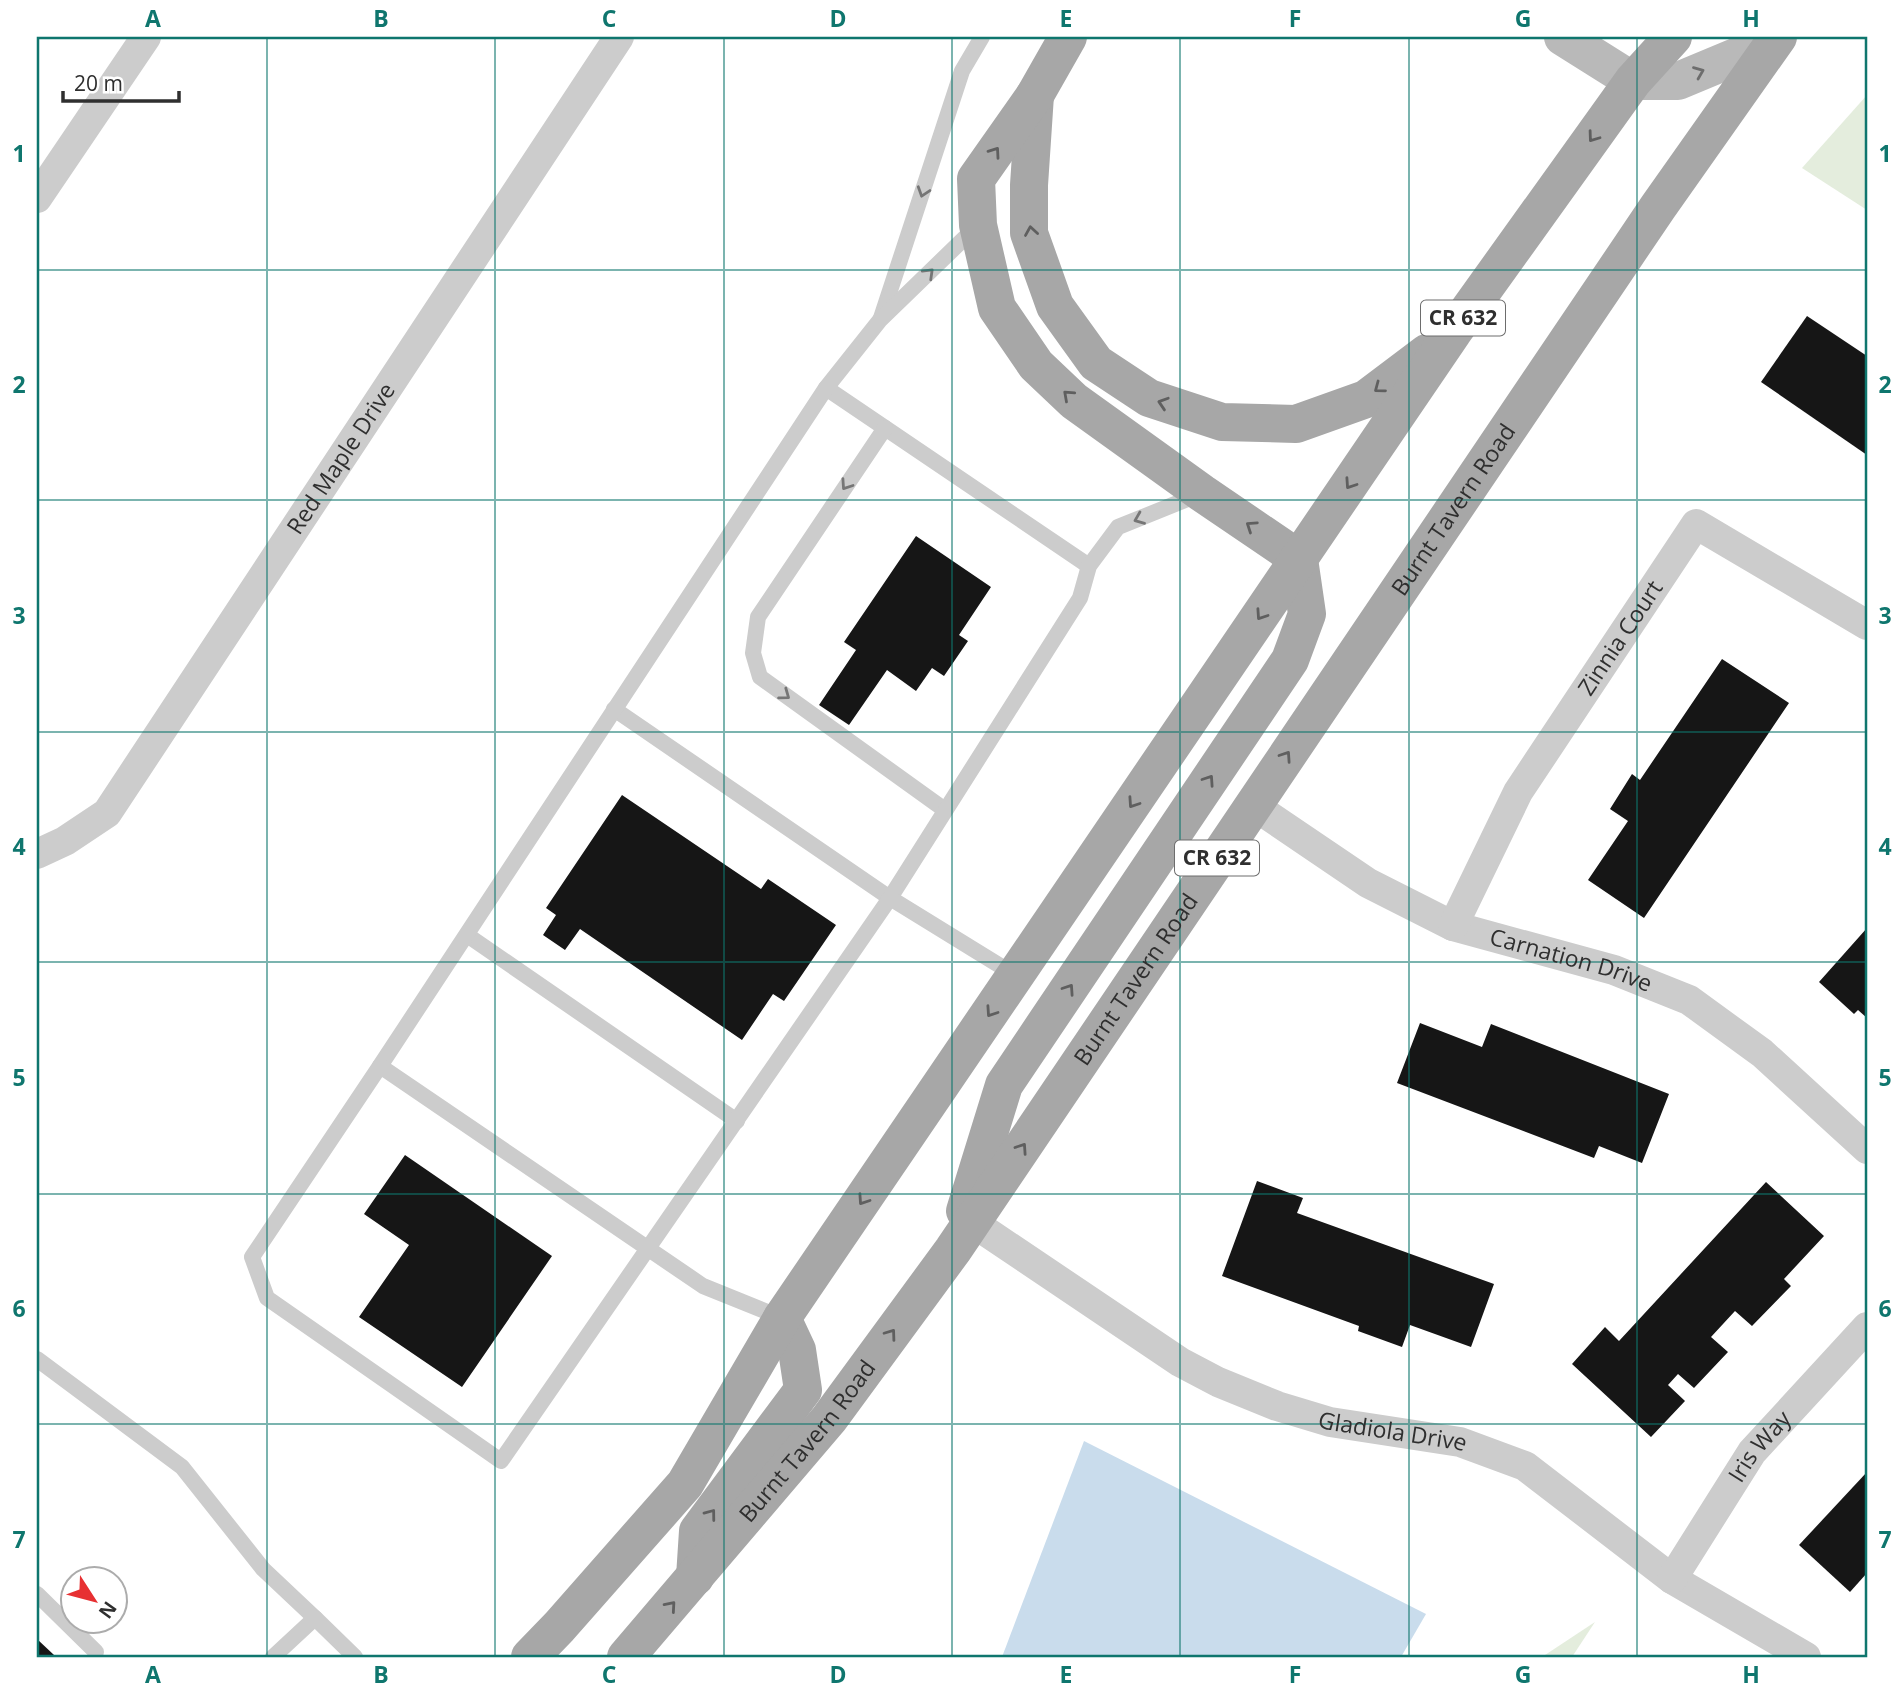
<svg xmlns="http://www.w3.org/2000/svg" width="1904" height="1694" font-family="'Open Sans',sans-serif">
<rect width="100%" height="100%" fill="#fff"/>
<g fill="#e4eddd">
<path d="M1867,95V210L1802,168Z"/>
<path d="M1595,1622L1572,1657H1542Z"/>
</g>
<path fill="#c9dcec" d="M1084,1441L1426,1614L1401,1657H1002Z"/>
<g fill="#161616">
<path d="M1807,316L1867,356V455L1761,382Z"/>
<path d="M916,536L991,587L959,635L968,641L944,676L932,668L916,691L887,670L849,725L819,705L856,650L844,642Z"/>
<path d="M1722,659L1789,703L1644,918L1588,880L1628,821L1610,809L1632,774L1640,780Z"/>
<path d="M622,795L761,889L768,879L836,925L784,1001L773,994L742,1040L580,929L565,950L543,935L556,915L546,908Z"/>
<path d="M1867,928V1018L1858,1010L1854,1014L1819,982Z"/>
<path d="M1420,1023L1482,1047L1491,1024L1669,1094L1642,1163L1599,1146L1594,1158L1397,1083Z"/>
<path d="M405,1155L552,1256L462,1387L359,1317L409,1245L364,1214Z"/>
<path d="M1257,1181L1303,1198L1297,1213L1494,1284L1471,1347L1410,1325L1402,1347L1358,1331L1359,1326L1222,1276Z"/>
<path d="M1766,1182L1824,1236L1784,1279L1791,1286L1752,1326L1735,1311L1711,1337L1728,1352L1694,1388L1678,1374L1668,1385L1685,1401L1651,1437L1572,1364L1605,1327L1619,1341Z"/>
<path d="M1867,1472V1573L1850,1592L1799,1545Z"/>
<path d="M37,1639L54,1655L51,1657H37Z"/>
</g>
<g fill="none" stroke-linecap="round" stroke-linejoin="round">
<g stroke="#ccc" stroke-width="16">
<path d="M881,318L962,71L982,37"/>
<path d="M826,388L1089,566"/>
<path d="M885,428L758,617L753,653L760,677L945,810"/>
<path d="M614,709L890,898L1080,598L1089,566L1118,527L1200,494"/>
<path d="M467,935L737,1121"/>
<path d="M380,1066L826,388L880,320L977,226"/>
<path d="M782,1318L703,1286L380,1066L252,1257L267,1298L501,1461L890,898L1015,975"/>
<path d="M37,1359L182,1467L263,1569L315,1618"/>
<path d="M37,1594L96,1652"/>
<path d="M273,1657L315,1618L355,1657"/>
</g>
<g stroke="#ccc" stroke-width="30">
<path d="M37,198L146,37"/>
<path id="s1" d="M1253,805L1368,883L1453,926L1614,970L1689,1000L1762,1053L1867,1149"/>
<path id="s2" d="M37,854L65,841L107,813L619,37"/>
<path id="s3" d="M1453,926L1518,792L1696,524L1867,625"/>
<path id="s4" d="M972,1222L1180,1362L1218,1382L1277,1406L1330,1422L1460,1442L1525,1466L1672,1579L1806,1657"/>
<path id="s5" d="M1672,1579L1752,1452L1867,1327"/>
</g>
<path stroke="#b9b9b9" stroke-width="38" d="M1563,37L1633,81H1678L1738,56L1770,37"/>
<g stroke="#a7a7a7" stroke-width="38">
<path d="M1035,95L1029,185V233L1055,306L1096,363L1149,398L1222,422L1296,424L1366,399L1427,353"/>
<path d="M965,1211L1004,1085L1290,660L1307,614L1299,559L1202,493L1074,401L1036,365L997,308L978,225L976,179L1035,95L1068,37"/>
<path d="M695,1577L698,1531L803,1390L797,1350L782,1318"/>
<path d="M530,1657L559,1627L685,1484L782,1318L1453,332L1633,81L1673,37"/>
<path id="s6" d="M626,1657L829,1419L953,1250L1658,207L1778,37"/>
</g>
</g>
<defs><path id="oneway-chevron" d="M-2-3.5L2.5 0L-2 3.5" fill="none" stroke-width="1.6" stroke-linecap="round" stroke-linejoin="round" transform="scale(1.75)"/></defs>
<use stroke="#6d6d6d" href="#oneway-chevron" transform="translate(1699 72) rotate(-22)"/>
<g stroke="#5f5f5f">
<use href="#oneway-chevron" transform="translate(1593 137) rotate(126)"/>
<use href="#oneway-chevron" transform="translate(995 152) rotate(-55)"/>
<use href="#oneway-chevron" transform="translate(1031 231) rotate(-99)"/>
<use href="#oneway-chevron" transform="translate(1379 388) rotate(143)"/>
<use href="#oneway-chevron" transform="translate(1068 395) rotate(-138)"/>
<use href="#oneway-chevron" transform="translate(1163 403) rotate(-162)"/>
<use href="#oneway-chevron" transform="translate(1350 484) rotate(124)"/>
<use href="#oneway-chevron" transform="translate(1251 526) rotate(-146)"/>
<use href="#oneway-chevron" transform="translate(1261 615) rotate(124)"/>
<use href="#oneway-chevron" transform="translate(1286 756) rotate(-56)"/>
<use href="#oneway-chevron" transform="translate(1209 780) rotate(-56)"/>
<use href="#oneway-chevron" transform="translate(1133 803) rotate(124)"/>
<use href="#oneway-chevron" transform="translate(1069 989) rotate(-56)"/>
<use href="#oneway-chevron" transform="translate(991 1012) rotate(124)"/>
<use href="#oneway-chevron" transform="translate(1022 1148) rotate(-56)"/>
<use href="#oneway-chevron" transform="translate(863 1200) rotate(124)"/>
<use href="#oneway-chevron" transform="translate(891 1334) rotate(-54)"/>
<use href="#oneway-chevron" transform="translate(711 1514) rotate(-53)"/>
<use href="#oneway-chevron" transform="translate(671 1606) rotate(-49)"/>
</g>
<g stroke="#767676">
<use href="#oneway-chevron" transform="translate(923 192) rotate(108)"/>
<use href="#oneway-chevron" transform="translate(929 273) rotate(-44)"/>
<use href="#oneway-chevron" transform="translate(846 485) rotate(124)"/>
<use href="#oneway-chevron" transform="translate(1139 519) rotate(158)"/>
<use href="#oneway-chevron" transform="translate(785 695) rotate(36)"/>
</g>
<path fill="none" stroke="#0f766e" stroke-width="2" stroke-opacity="0.55" d="M267,37V1657M495,37V1657M724,37V1657M952,37V1657M1180,37V1657M1409,37V1657M1637,37V1657M37,270H1867M37,500H1867M37,732H1867M37,962H1867M37,1194H1867M37,1424H1867"/>
<g text-anchor="middle" stroke-width="7" stroke-linejoin="round" paint-order="stroke">
<g fill="#fff" stroke="#6d6d6d" stroke-width="2">
<rect x="1421" y="300.5" width="84" height="35" rx="5"/>
<rect x="1175" y="840.5" width="84" height="35" rx="5"/>
</g>
<g font-size="21" font-weight="bold" fill="#2f2f2f">
<text x="1463" y="325">CR 632</text>
<text x="1217" y="865">CR 632</text>
</g>
<g font-size="23" fill="#2f2f2f" stroke="#fff">
<text dy="8" stroke="none"><textPath href="#s2" startOffset="506">Red Maple Drive</textPath></text>
<text dy="8" stroke="none"><textPath href="#s6" startOffset="1416">Burnt Tavern Road</textPath></text>
<text dy="8" stroke="none"><textPath href="#s3" startOffset="334">Zinnia Court</textPath></text>
<text dy="8" stroke="none"><textPath href="#s1" startOffset="357">Carnation Drive</textPath></text>
<text dy="8" stroke="none"><textPath href="#s6" startOffset="849">Burnt Tavern Road</textPath></text>
<text dy="8" stroke="none"><textPath href="#s4" startOffset="476">Gladiola Drive</textPath></text>
<text dy="8" stroke="none"><textPath href="#s6" startOffset="282">Burnt Tavern Road</textPath></text>
<text dy="8" stroke="none"><textPath href="#s5" startOffset="159">Iris Way</textPath></text>
</g>
</g>
<rect width="1904" height="1694" fill="none" stroke="#ffffff" stroke-width="77"/>
<g transform="translate(94 1600) rotate(126)"><circle r="33" fill="#ffffff" stroke="#acacac" stroke-width="2"/>
<path d="M0-5L12 26L0 18L-12 26Z" fill="#e73032"/>
<text y="-10" font-size="19" font-weight="bold" text-anchor="middle" fill="#2f2f2f">N</text>
</g>
<path d="M63 91v10h116v-10" fill="none" stroke="#2f2f2f" stroke-width="3.5"/>
<text x="74" y="91" font-size="21" fill="#2f2f2f" stroke="#ffffff" stroke-width="5" paint-order="stroke">20 m</text>
<rect x="38" y="38" width="1828" height="1618" fill="none" stroke="#0f766e" stroke-width="2.5"/>
<g font-size="23" text-anchor="middle" font-weight="bold" fill="#0f766e">
<text x="153" y="27">A</text>
<text x="381" y="27">B</text>
<text x="609" y="27">C</text>
<text x="838" y="27">D</text>
<text x="1066" y="27">E</text>
<text x="1295" y="27">F</text>
<text x="1523" y="27">G</text>
<text x="1751" y="27">H</text>
<text x="19" y="162">1</text>
<text x="1885" y="162">1</text>
<text x="19" y="393">2</text>
<text x="1885" y="393">2</text>
<text x="19" y="624">3</text>
<text x="1885" y="624">3</text>
<text x="19" y="855">4</text>
<text x="1885" y="855">4</text>
<text x="19" y="1086">5</text>
<text x="1885" y="1086">5</text>
<text x="19" y="1317">6</text>
<text x="1885" y="1317">6</text>
<text x="19" y="1548">7</text>
<text x="1885" y="1548">7</text>
<text x="153" y="1683">A</text>
<text x="381" y="1683">B</text>
<text x="609" y="1683">C</text>
<text x="838" y="1683">D</text>
<text x="1066" y="1683">E</text>
<text x="1295" y="1683">F</text>
<text x="1523" y="1683">G</text>
<text x="1751" y="1683">H</text>
</g>
</svg>
